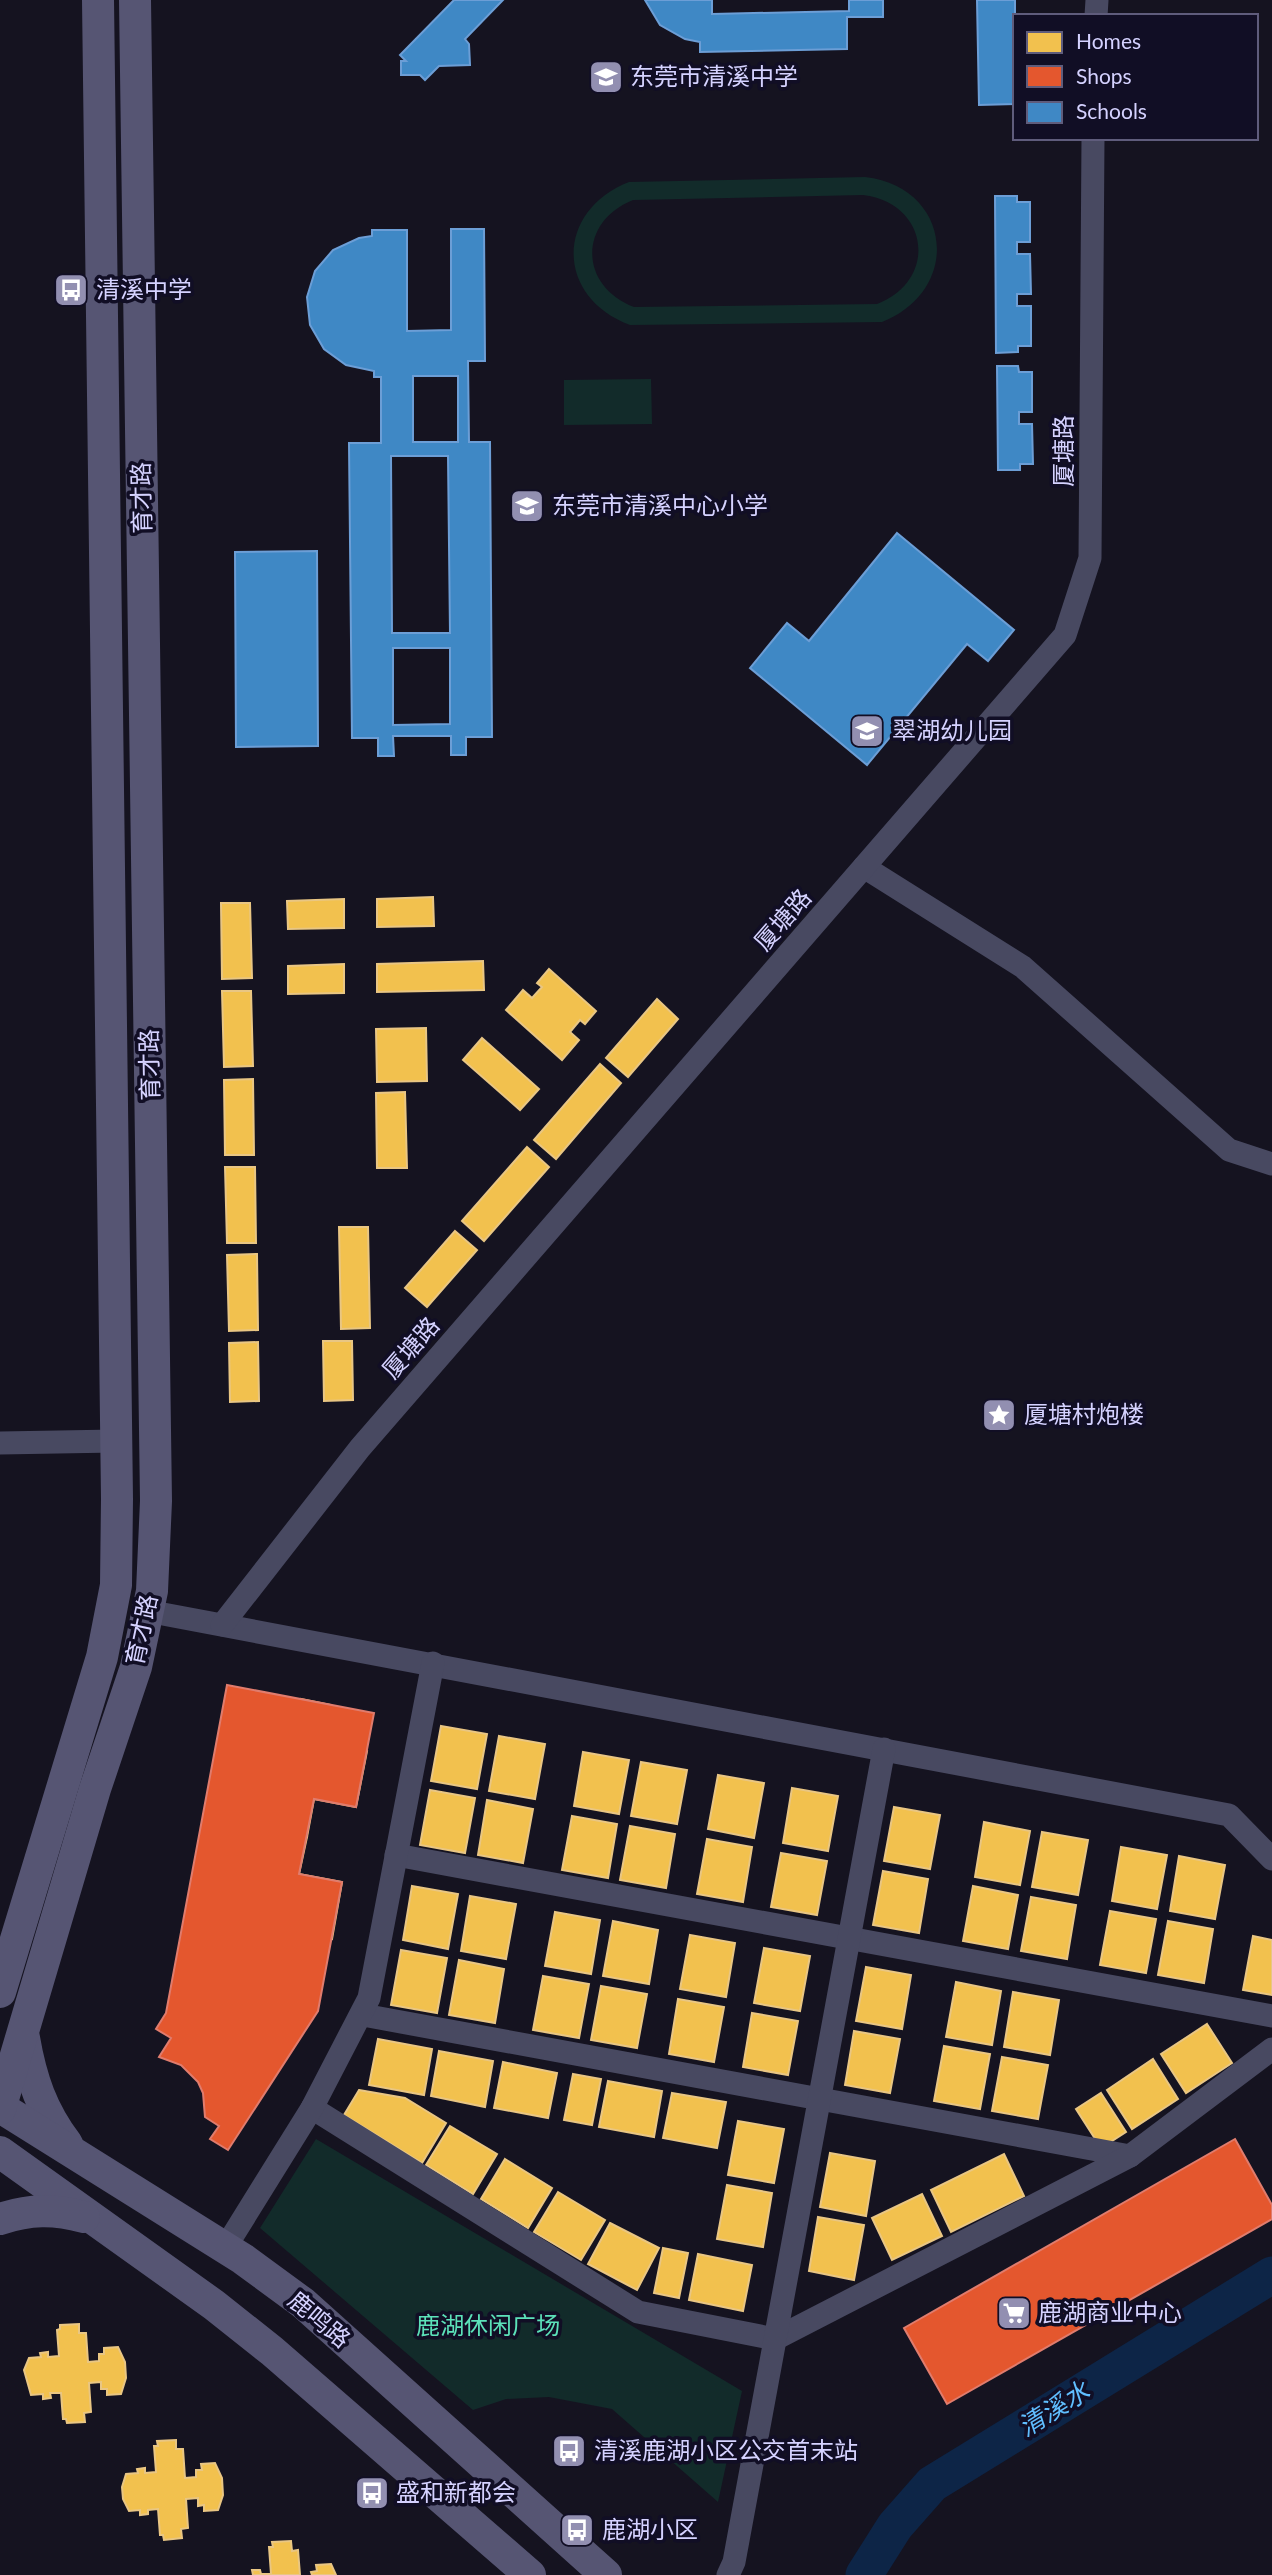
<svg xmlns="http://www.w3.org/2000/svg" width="1272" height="2575" font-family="Lato,'Noto Sans SC',sans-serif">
<rect width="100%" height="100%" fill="#151320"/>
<g fill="#122b2a" fill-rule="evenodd">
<path d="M865,177C952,187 963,290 882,322L630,325C555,297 555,211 629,182ZM863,195C929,203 939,280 877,304L634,307C579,286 578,222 633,200Z"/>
<path d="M651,379L652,424L564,425V380Z"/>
<path d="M316,2139L742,2391L718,2502L612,2409L549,2397L506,2399L473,2410L260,2228Z"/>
</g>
<g fill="#f2c14e" stroke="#e9c683" stroke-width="2">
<path d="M433,897L434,926L377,927V899Z"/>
<path d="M344,899V928L288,929L287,901Z"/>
<path d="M221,903H250L252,978L222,979Z"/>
<path d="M483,961L484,990L377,992V964Z"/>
<path d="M344,964V993L288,994V966Z"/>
<path d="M549,969L596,1011L585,1024L580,1020L570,1032L579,1040L562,1060L506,1010L523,990L532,998L542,987L537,983Z"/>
<path d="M222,991H251L253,1066L224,1067Z"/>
<path d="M657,999L678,1019L628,1077L606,1058Z"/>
<path d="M426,1028L427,1081L377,1082L376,1029Z"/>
<path d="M482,1038L539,1089L520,1110L463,1060Z"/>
<path d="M600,1064L621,1083L556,1159L534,1140Z"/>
<path d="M253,1079L254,1155H225L224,1080Z"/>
<path d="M405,1092L407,1168H377L376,1093Z"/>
<path d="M527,1147L549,1167L484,1241L462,1221Z"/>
<path d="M225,1167H255L256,1243H227Z"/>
<path d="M339,1227H368L370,1328L341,1329Z"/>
<path d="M455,1231L477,1250L427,1307L405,1288Z"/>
<path d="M257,1254L258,1330L229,1331L227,1255Z"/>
<path d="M323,1341H352L353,1400L324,1401Z"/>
<path d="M258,1342L259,1401L230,1402L229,1343Z"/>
<path d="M301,1699L331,1705L324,1742L367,1751L356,1807L314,1799L307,1837L276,1831L283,1793L244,1786L254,1729L293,1737Z"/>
<path d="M441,1726L487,1734L477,1789L431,1781Z"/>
<path d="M499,1736L545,1744L535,1799L489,1791Z"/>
<path d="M583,1752L629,1760L619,1814L574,1806Z"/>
<path d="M641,1762L687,1770L677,1824L631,1816Z"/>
<path d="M718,1775L764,1783L754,1838L708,1829Z"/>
<path d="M792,1788L838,1796L828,1851L783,1843Z"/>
<path d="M430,1790L475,1798L465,1853L420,1845Z"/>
<path d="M487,1800L533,1809L523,1863L478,1855Z"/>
<path d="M894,1807L940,1815L930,1869L884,1861Z"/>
<path d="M572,1816L617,1824L608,1878L562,1870Z"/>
<path d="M984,1822L1030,1831L1020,1885L975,1877Z"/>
<path d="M630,1826L675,1834L666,1888L620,1880Z"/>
<path d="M276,1831L307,1837L299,1874L342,1882L332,1939L289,1931L281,1969L251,1963L258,1925L219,1918L229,1861L269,1869Z"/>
<path d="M1042,1832L1088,1840L1078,1895L1032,1887Z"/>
<path d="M707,1839L752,1847L743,1902L697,1894Z"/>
<path d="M1121,1847L1167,1855L1157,1909L1112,1901Z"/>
<path d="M781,1853L827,1861L817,1915L771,1907Z"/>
<path d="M1179,1856L1225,1865L1215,1919L1170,1911Z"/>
<path d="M883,1871L928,1879L919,1933L873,1925Z"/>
<path d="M412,1886L458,1894L448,1949L403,1940Z"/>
<path d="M973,1886L1018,1895L1008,1949L963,1941Z"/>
<path d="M470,1896L516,1904L506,1959L461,1951Z"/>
<path d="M1031,1897L1076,1905L1067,1959L1021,1951Z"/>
<path d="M1110,1911L1156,1919L1146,1973L1100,1965Z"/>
<path d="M555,1912L600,1920L591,1974L545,1966Z"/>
<path d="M613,1921L658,1930L649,1984L603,1976Z"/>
<path d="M1168,1921L1213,1929L1204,1983L1158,1975Z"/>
<path d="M690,1935L735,1943L726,1997L680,1989Z"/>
<path d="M1253,1936L1272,1940V1995L1243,1990Z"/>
<path d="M764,1948L810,1956L800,2011L754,2003Z"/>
<path d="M401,1950L447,1958L437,2013L391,2005Z"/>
<path d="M459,1960L504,1969L495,2023L449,2015Z"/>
<path d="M866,1967L911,1975L902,2029L856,2021Z"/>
<path d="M543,1976L589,1984L579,2038L533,2030Z"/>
<path d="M956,1982L1001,1991L992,2045L946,2037Z"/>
<path d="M601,1986L647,1994L637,2048L591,2040Z"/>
<path d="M1013,1992L1059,2000L1050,2055L1004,2047Z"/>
<path d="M678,1999L724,2007L714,2062L669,2054Z"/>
<path d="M752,2013L798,2021L788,2075L743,2067Z"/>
<path d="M1207,2024L1232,2063L1186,2093L1161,2054Z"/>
<path d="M854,2031L900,2039L890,2093L845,2085Z"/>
<path d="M378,2039L432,2049L424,2095L369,2085Z"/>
<path d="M944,2046L990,2054L980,2109L934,2101Z"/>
<path d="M439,2051L493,2061L485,2107L431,2096Z"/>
<path d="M1002,2057L1048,2065L1038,2119L992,2111Z"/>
<path d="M1153,2059L1178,2099L1132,2129L1107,2090Z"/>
<path d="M503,2062L557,2073L548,2118L494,2108Z"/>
<path d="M573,2074L601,2079L592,2125L564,2120Z"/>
<path d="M608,2081L662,2091L654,2137L599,2127Z"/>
<path d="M359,2090L405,2098L446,2123L422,2163L344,2115Z"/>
<path d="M672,2093L726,2102L717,2148L663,2138Z"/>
<path d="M1101,2093L1126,2132L1101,2148L1076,2109Z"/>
<path d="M738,2121L784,2129L774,2183L728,2175Z"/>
<path d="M450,2126L497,2154L473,2194L426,2165Z"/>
<path d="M830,2153L875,2161L866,2216L820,2207Z"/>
<path d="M1004,2154L1024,2196L951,2232L931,2190Z"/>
<path d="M505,2159L552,2188L528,2228L481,2199Z"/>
<path d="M727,2185L772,2193L763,2247L717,2239Z"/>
<path d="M558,2192L605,2220L581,2260L534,2232Z"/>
<path d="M922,2194L942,2236L892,2260L872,2218Z"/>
<path d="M818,2217L864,2225L854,2280L809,2271Z"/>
<path d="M610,2223L659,2248L637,2290L588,2264Z"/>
<path d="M663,2248L688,2253L679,2298L654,2293Z"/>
<path d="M698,2254L752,2265L743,2311L689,2300Z"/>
<path d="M79,2324V2333H86L88,2362L99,2361V2354H104V2348L118,2347L125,2362L126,2378L121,2394L107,2395V2389H101V2382L89,2383L91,2412L84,2413L85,2422L67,2423L66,2419H63L61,2393H50L51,2398L43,2399V2394L31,2395L24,2370L29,2358L41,2357L40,2353L48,2352V2357L59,2356L57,2330L60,2329V2325Z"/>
<path d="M176,2440V2449H183L185,2478L196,2477V2470H202L201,2464L215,2463L222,2478L223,2495L218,2510L204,2511V2505L198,2506V2498L186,2499L188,2528L181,2529L182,2538L164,2540L163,2535H160L158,2509L148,2510V2514L140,2515V2510L129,2511L123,2499L122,2487L126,2474L138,2473L137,2469L145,2468V2473L156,2472L154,2446H158L157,2441Z"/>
<path d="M291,2541L292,2551L298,2550L300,2575H253L252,2570H260L261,2574H271L269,2547H273L272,2542Z"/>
<path d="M331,2564L336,2575H312L311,2572L317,2571L316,2565Z"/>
</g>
<g fill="#e4572e" stroke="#e07c6d" stroke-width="2">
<path d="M227,1685L374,1713L356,1807L314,1799L299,1874L342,1882L318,2011L228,2150L210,2139L219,2126L205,2117L203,2093L198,2082L181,2065L159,2057L171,2038L156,2029L166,2013Z"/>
<path d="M1235,2139L1272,2205V2219L947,2404L904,2328Z"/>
</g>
<g fill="#3f88c5" stroke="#6c9ed6" stroke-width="2" fill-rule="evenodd">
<path d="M454,0H503L465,39L469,44L470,65L439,66L425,80L420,75H401V61H406L400,55Z"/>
<path d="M645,0H712V14L849,11V0H883V17H847V49L700,52V42L685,39L660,25Z"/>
<path d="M977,0H1015V104L979,105Z"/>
<path d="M995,196H1017V202H1030V242H1017V254H1030L1031,294H1017V306H1031V346H1018V352L996,353Z"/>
<path d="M451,229H484L485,361H468L469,442H490L492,737H466V755H451V736H393L394,756H378V738H352L349,443H381V377H374V371L346,365L324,349L310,325L307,297L315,271L333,250L359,238L372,236V230H407V331L451,330ZM413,376H458V442H413ZM391,456H448L450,633H392ZM393,648H450V724L393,725Z"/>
<path d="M997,366H1018L1019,372H1032V412H1019V424H1032L1033,464H1020V470H998Z"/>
<path d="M897,533L1014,630L988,661L967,644L867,765L750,668L787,623L809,641Z"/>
<path d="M317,551L318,746L236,747L235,552Z"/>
</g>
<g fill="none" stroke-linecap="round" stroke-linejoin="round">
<path stroke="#0d2547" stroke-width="37" d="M864,2575L895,2526L932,2484L1272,2275"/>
<g stroke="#484961" stroke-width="23">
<path d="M1096,16L1097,0"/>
<path d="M864,867L1023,967L1229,1150L1272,1164"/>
<path d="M0,1443L116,1441"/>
<path d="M147,1611L1229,1815L1272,1859"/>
<path d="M222,1625L360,1448L1065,635L1090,558L1093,138"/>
<path d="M396,1855L1272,2016"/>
<path d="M363,2015L1130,2156"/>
<path d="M312,2108L638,2312L775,2339L1130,2156L1272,2049"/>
<path d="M225,2248L312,2108L369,1998L433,1663"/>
<path d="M728,2575L734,2562L884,1749"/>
</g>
<g stroke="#565573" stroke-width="32">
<path d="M0,1992L102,1657L116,1585L117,1499L98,0"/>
<path d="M24,2038C31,2079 42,2111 67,2144"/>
<path d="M0,2107L243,2259L303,2303L606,2575"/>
<path d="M0,2109L95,1789L136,1667L152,1591L156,1501L135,0"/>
<path d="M0,2152L214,2305L272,2351L530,2575"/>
<path d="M0,2219C30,2209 54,2209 84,2217"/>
</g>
</g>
<defs>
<g id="school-square" transform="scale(1.75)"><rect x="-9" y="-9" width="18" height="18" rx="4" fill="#928fb1" stroke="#110e25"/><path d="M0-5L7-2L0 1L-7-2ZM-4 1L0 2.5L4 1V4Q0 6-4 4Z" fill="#fff"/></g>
<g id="bus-square" transform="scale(1.75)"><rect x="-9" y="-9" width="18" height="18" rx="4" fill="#928fb1" stroke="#110e25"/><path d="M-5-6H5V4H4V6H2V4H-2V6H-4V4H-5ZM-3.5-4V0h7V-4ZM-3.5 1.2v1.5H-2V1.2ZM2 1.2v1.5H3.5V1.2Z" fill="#fff"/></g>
<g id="sight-square" transform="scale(1.75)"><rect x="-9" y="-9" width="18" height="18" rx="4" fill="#928fb1" stroke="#110e25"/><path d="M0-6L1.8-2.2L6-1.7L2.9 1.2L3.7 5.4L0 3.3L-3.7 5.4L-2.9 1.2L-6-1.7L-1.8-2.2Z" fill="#fff"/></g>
<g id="supermarket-square" transform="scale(1.75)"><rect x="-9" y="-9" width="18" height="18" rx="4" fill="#928fb1" stroke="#110e25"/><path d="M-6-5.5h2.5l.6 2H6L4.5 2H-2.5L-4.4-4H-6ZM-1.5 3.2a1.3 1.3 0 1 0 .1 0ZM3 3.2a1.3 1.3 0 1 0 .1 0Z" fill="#fff"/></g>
</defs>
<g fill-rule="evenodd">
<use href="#school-square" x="606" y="77"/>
<use href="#bus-square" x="71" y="290"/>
<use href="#school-square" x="527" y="506"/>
<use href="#school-square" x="867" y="731"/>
<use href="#sight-square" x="999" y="1415"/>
<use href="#supermarket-square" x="1014" y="2313"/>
<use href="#bus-square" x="569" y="2451"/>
<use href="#bus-square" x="372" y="2493"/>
<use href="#bus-square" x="577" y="2530"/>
</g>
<g text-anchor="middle" stroke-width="7" stroke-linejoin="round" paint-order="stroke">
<g font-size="24" fill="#d5d2ff" stroke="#110e25" text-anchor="start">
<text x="630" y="85">东莞市清溪中学</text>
<text x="96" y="298">清溪中学</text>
<text x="552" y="514">东莞市清溪中心小学</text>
<text x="892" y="739">翠湖幼儿园</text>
<text x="1024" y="1423">厦塘村炮楼</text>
<text x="1038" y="2321">鹿湖商业中心</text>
<text x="594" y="2459">清溪鹿湖小区公交首末站</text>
<text x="396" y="2501">盛和新都会</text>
<text x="602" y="2538">鹿湖小区</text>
</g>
<g font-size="24" fill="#d5d2ff" stroke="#110e25">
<text transform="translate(1064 451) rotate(-90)" y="8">厦塘路</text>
<text transform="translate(142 498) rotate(-91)" y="8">育才路</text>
<text transform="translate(783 920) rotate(-49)" y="8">厦塘路</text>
<text transform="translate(150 1065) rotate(-91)" y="8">育才路</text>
<text transform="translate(411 1348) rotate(-49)" y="8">厦塘路</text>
<text transform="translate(142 1630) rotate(-78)" y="8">育才路</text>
<text transform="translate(319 2320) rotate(40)" y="8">鹿鸣路</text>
</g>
<g font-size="24" fill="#5ce1b9" stroke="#110e25">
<text x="488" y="2334">鹿湖休闲广场</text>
</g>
<g font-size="26" font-style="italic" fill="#60beff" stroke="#110e25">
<text transform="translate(1054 2409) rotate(-32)" y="9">清溪水</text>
</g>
</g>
<rect x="1013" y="14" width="245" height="126" fill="#110e25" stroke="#5f5c7c" stroke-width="2"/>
<rect x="1027" y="32" width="35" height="21" fill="#f2c14e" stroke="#5f5c7c" stroke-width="2"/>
<text x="1076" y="49" font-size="21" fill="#d5d2ff">Homes</text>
<rect x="1027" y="66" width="35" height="21" fill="#e4572e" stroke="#5f5c7c" stroke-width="2"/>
<text x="1076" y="84" font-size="21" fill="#d5d2ff">Shops</text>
<rect x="1027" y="102" width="35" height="21" fill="#3f88c5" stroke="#5f5c7c" stroke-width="2"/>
<text x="1076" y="119" font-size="21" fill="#d5d2ff">Schools</text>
</svg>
